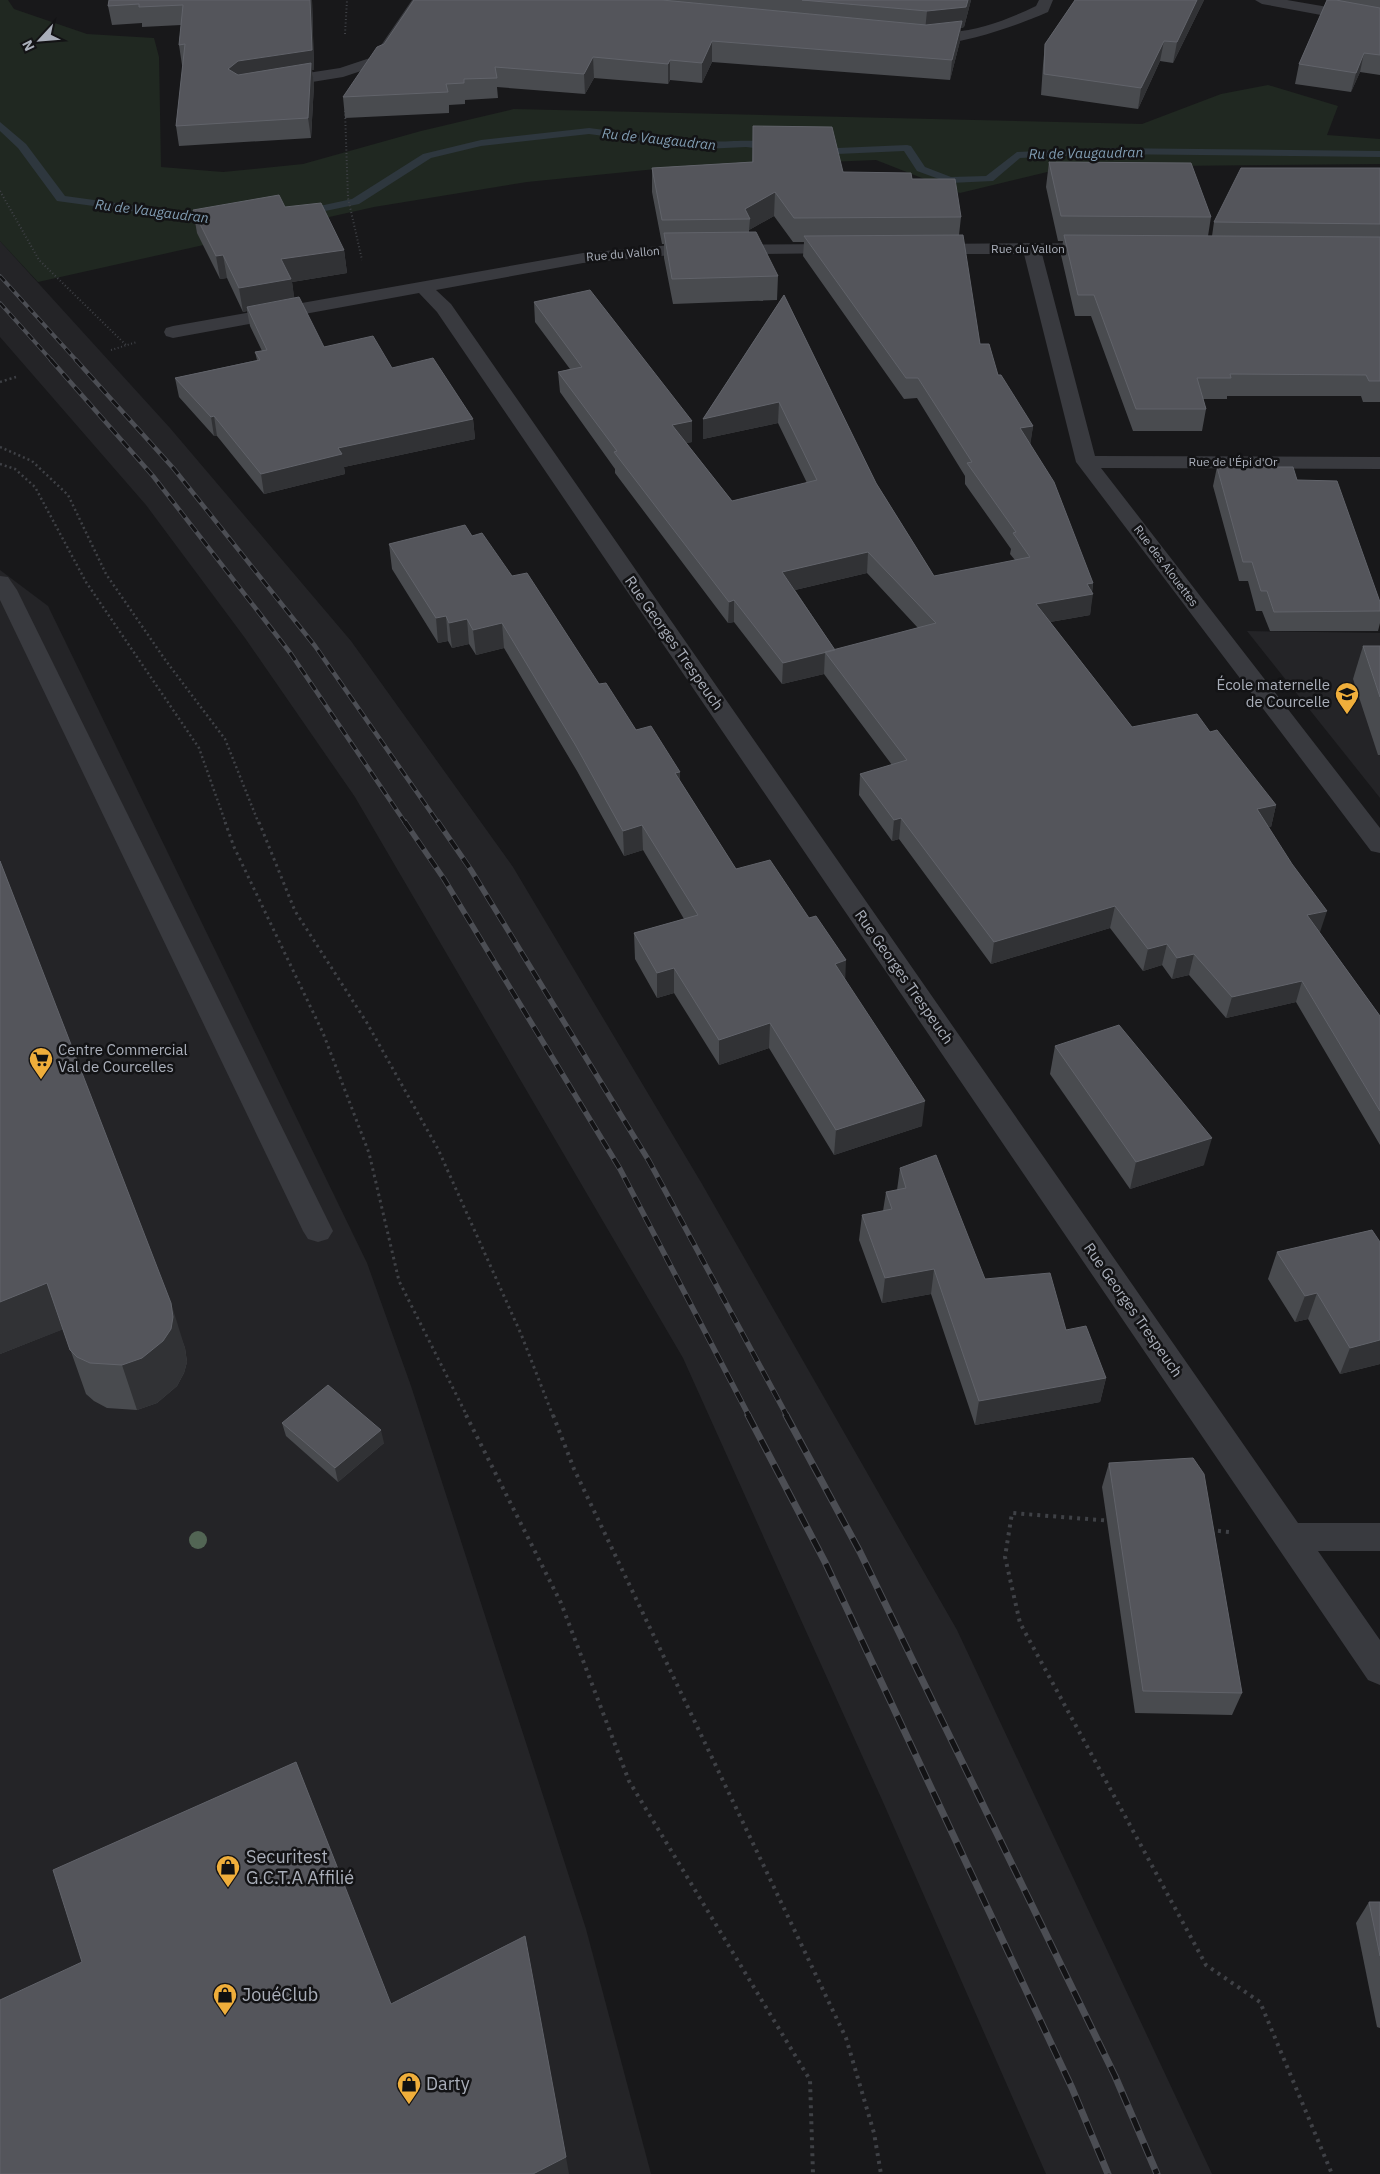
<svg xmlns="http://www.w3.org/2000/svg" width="1380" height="2174" font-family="'IBM Plex Sans',sans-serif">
<rect width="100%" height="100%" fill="#18181a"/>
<g fill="#242427">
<path d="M0,241L170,428L351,641L513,867L702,1184L957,1630L1212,2174H1046L883,1802L683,1358L355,797L245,638L146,505L0,337Z"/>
<path d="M0,570L48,606L367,1263L411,1386L586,1929L651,2174H0Z"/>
<path d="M1247,631L1380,633V798Z"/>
</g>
<path fill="#202821" d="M0,0H8L14,9L87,34L154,38L159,57L161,167L223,172L303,164L421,131L514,109L1142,124L1221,94L1268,85L1338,106L1327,135L1380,139V164L1068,167L960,193L876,160L656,169L527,182L374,207L38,282L0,241Z"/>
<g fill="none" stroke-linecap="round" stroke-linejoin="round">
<g fill="#2e373e" fill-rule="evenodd">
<path d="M0,122L26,144L65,196L218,217L224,220L218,223L57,201L18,148L0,131Z"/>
<path d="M589,128C637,134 686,144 734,141C746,141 771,139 779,147L774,150L746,147L704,149L589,134L481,146L431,158L359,204L301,216L295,213L301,210L352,199L423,154L481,140Z"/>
<path d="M907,145L911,146L925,167L951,177L986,176L1017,152L1103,148L1380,151V157L1103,154L1020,158L993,181L950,183L917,171L904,151L815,155L810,152L815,149Z"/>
</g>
<g stroke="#3f4146" stroke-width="2" stroke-dasharray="1 2.5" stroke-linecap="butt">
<path d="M345,34L347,0"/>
<path d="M345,111L348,198L362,260"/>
<path d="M0,191L39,260L126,345"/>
<path d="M111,350L137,342"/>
</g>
<g stroke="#3f4146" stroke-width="2.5" stroke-dasharray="2 3" stroke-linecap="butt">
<path d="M0,382L16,377"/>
<path d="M0,447L32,461L68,495L106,574L166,661L225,739L259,824"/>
<path d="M0,464L15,469L35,487L86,582L199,748L226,824"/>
</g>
<g stroke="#3f4146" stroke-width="3" stroke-dasharray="2.5 4" stroke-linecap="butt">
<path d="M225,822L234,847L323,1033L369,1153L399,1281L467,1416"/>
<path d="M259,822L295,911L367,1023L438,1149L521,1334L553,1416"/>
</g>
<g stroke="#3f4146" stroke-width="4" stroke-dasharray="3 5" stroke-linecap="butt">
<path d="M466,1415L561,1603L629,1781L810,2080L813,2174"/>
<path d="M553,1415L574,1469L846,2038L874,2133L881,2174"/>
<path d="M1112,1521L1012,1513L1005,1557L1020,1623L1206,1965L1260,2002L1332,2174"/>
<path d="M1210,1530L1229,1532"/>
</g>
<g fill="#393a3f" fill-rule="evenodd">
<path d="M412,0H426L385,63L343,77L275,88L267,83L275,78L340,68L373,57Z"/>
<path d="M1039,0H1053L1048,12C1029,21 931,58 917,38C923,30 942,33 951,32C981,30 1009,19 1036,6Z"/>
<path d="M1255,0H1287L1380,16V26L1262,4Z"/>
<path d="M1031,243L1100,244L1106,245L1109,249L1106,253L1100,254H1042L1095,456L1380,457V469L1101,468L1380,828V853L1371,851L1076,462L1024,254H928L922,253L919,249L922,245L928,244Z"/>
<path d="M840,244L846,245L849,249L846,253L672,255L583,263L436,290L451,304L1298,1523H1380V1551H1318L1380,1640V1685L1368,1680L437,312L419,293L173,338L166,336L164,332L166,328L173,326L583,253L672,245Z"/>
<path d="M0,576L8,577L17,590L333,1231L328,1239L318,1242L308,1239L303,1231L0,600Z"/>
</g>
<g stroke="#4c4e54" stroke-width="4">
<g id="rail-far3">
<path d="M0,276L77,361"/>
<path d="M0,303L52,361"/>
</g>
</g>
<g stroke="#4c4e54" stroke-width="4.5">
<g id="rail-far2">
<path d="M51,360L153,476L291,654L406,824"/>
<path d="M76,360L174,469L315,646L439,824"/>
</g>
</g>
<g stroke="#4c4e54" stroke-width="5.5">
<g id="rail-far1">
<path d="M405,822L444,879L620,1169L749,1416"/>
<path d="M438,822L471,870L649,1161L787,1416"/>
</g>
</g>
<g stroke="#4c4e54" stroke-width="7">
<g id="rail">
<path d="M748,1415L825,1562L1072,2088L1108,2174"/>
<path d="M786,1415L860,1552L1115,2076L1157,2174"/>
</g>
</g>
<use href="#rail-far3" stroke="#131315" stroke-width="2.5" stroke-dasharray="7" stroke-linecap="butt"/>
<use href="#rail-far2" stroke="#131315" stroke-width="3" stroke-dasharray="9" stroke-linecap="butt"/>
<use href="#rail-far1" stroke="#131315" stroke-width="4" stroke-dasharray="11" stroke-linecap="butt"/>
<use href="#rail" stroke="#131315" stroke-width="5" stroke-dasharray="14" stroke-linecap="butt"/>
</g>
<circle fill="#526554" cx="198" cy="1540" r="9"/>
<g fill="#494b4f" fill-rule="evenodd">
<path d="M109,0H312L314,70H312L314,84L311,138L179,146L176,126L183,65H182L179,45L181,25L142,27V23L112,25L108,6Z"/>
<path d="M413,0H971L964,27L961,28L960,41L950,80L712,62L702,83L670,80L668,84L594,78L585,94L497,87L498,98L465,100V104L449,105V113L345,118L343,97L384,44Z"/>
<path d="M1075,0H1204L1173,63L1160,61L1138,109L1041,95L1043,65L1045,44Z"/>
<path d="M1327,0H1380V75L1360,72L1351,92L1295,84L1299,64Z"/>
<path d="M753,126L843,172L912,179L961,217L959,235L980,344L998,375L1033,426L1030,444L1093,583L1090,615L1050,622L1132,727L1210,732L1276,805L1271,827H1268L1320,933L1380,1016V1145L1296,1002L1226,1018L1189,975L1172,979L1162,965L1143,971L1110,928L991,964L899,839L892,841L859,795L860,774L892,765L824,674L782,684L734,622L728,623L615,473V469L560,392L558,372L570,369L535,322L534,302L692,421V442L686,443L732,501L807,483L778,423L703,439V419L784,295L876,483L934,576L1015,560L1010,554L1011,549L965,484V476L917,398L904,399L803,256L804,242H793L774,216L749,230V232L778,276L777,300L673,304L664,258V244H662L652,192V168L752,162ZM867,573L918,628L835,650L795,590Z"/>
<path d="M1049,162L1211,217L1208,236H1212L1214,222L1380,168V402H1363L1361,396H1227V399H1203L1206,409L1202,431H1133L1091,316H1075L1061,255L1063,241H1058L1046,187Z"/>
<path d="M285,207L344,250L347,273L292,282L294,298L324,347L392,368L473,419L475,439L344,467L345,474L264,494L217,436H214L179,397L175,378L257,360L255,352L262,351L250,326L247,311L243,312L227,278L220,279L197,233L193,210Z"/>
<path d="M1217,467L1297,480L1380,602V623L1378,631H1270L1262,611H1256L1248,581H1239L1213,486Z"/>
<path d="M472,536L512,576L636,730L680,781L736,869L845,980L922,1126L834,1155L769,1048L719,1065L674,993L657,998L635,959L634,933L684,919L643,850L624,856L577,771L504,648L476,655L469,644L452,648L448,641L438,643L392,569L389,544Z"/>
<path d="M1363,646H1380V755H1378L1353,679Z"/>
<path d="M0,861L185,1348L187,1362L184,1373L177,1386L157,1403L137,1410L107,1408L94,1401L86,1394L63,1329L0,1354Z"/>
<path d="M1055,1046L1204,1165L1130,1189L1050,1074Z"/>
<path d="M900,1168L985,1279L1066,1330L1106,1378L1100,1402L975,1425L931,1294L882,1303L859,1240L862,1215L883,1211L886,1192L897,1190Z"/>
<path d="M1372,1230L1380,1364L1340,1374L1308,1319L1295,1322L1268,1279L1277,1252Z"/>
<path d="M282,1423L384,1443L338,1482L286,1436Z"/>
<path d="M1109,1463L1242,1693L1232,1715L1135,1713L1102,1487Z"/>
<path d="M1369,1902H1380V2028L1377,2027L1356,1923Z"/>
</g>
<g fill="#313235">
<path d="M310,0H312L314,70H312L314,84L311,138L308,118L241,81L228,69Z"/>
<path d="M968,0H971L964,27L961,28L960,41L950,80L952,60L925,31L927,11Z"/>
<path d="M1197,0H1204L1173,63L1177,42Z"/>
<path d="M712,41V62L702,83V63Z"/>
<path d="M1164,41L1160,61L1138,109L1141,88Z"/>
<path d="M1364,53L1360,72L1351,92L1356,73Z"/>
<path d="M593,57L594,78L585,94L584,74Z"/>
<path d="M670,60V80L668,84V64Z"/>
<path d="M775,192L774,216L749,230L750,219L745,209Z"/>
<path d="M344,250L347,273L292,282L295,302L247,307V311L243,312L239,288L281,259Z"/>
<path d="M223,255L227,278L220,279L216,256Z"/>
<path d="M779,402L778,423L703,439V419Z"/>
<path d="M214,416L217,436H214L211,417Z"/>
<path d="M473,419L475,439L344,467L345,474L264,494L261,474L338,448Z"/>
<path d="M692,421V442L672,446V425Z"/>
<path d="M1033,426L1030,447L1020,428Z"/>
<path d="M868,552L867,573L782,593V572Z"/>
<path d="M1093,583L1091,594H1093L1090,615L1033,625L1036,604L1087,584Z"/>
<path d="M734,600V622L728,623L729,602Z"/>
<path d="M446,616L448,641L438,643L436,618Z"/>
<path d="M467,619L469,644L452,648L449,623Z"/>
<path d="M502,623L504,648L476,655L473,630Z"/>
<path d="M825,652L824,674L782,684L783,663Z"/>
<path d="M680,772V797L675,773Z"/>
<path d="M1276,805L1271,827L1251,831L1257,809Z"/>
<path d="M901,818L899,839L892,841L894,820Z"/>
<path d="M642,825L643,850L624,856L623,831Z"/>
<path d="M1115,906L1110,928L991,964L994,942Z"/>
<path d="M1327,911L1320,932L1301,937L1307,915Z"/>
<path d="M1167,944L1162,965L1143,971L1148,949Z"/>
<path d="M1194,954L1189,975L1172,979L1177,958Z"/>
<path d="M846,960L845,986L835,964Z"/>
<path d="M674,968V993L657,998V973Z"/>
<path d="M1302,981L1296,1002L1226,1018L1232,997Z"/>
<path d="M770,1023L769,1048L719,1065V1040Z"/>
<path d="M925,1101L922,1126L834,1155L836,1130Z"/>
<path d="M1212,1138L1204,1165L1130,1189L1136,1162Z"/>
<path d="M934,1269L931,1294L882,1303L885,1278Z"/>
<path d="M47,1283L64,1329L0,1354V1302Z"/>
<path d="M1317,1293L1308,1319L1295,1322L1305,1296Z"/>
<path d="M171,1303L185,1348L187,1362L184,1373L177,1386L157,1403L137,1410L122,1365Z"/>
<path d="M1380,1340V1364L1340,1374L1350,1348Z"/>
<path d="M1106,1378L1100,1402L975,1425L979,1401Z"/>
<path d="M381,1430L384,1443L338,1482L335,1468Z"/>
<path d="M566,2157L569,2174H533Z"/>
</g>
<g fill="#54555b" stroke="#61636a">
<path d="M109,0H310L312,50L238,61L228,69L238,75L311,63L308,118L176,126L185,44L179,45L183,5L139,7V4L108,6Z"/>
<path d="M414,0H662L926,25L962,21L952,60L712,41L702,63L670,60L668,64L593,57L584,74L495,67L497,78L464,79V83L446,84L448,92L343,97L377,47L384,44Z"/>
<path d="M802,0H968L966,7L927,11Z"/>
<path d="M1075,0H1197L1177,42L1164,41L1141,88L1044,74L1045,44Z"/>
<path d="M1327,0H1336L1380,8V55L1364,53L1356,73L1299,64Z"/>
<path d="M753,126L832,127L843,172L911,173L912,179H955L961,217L794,218L775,192L745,209L750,219L662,220L652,168L753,162Z"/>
<path d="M1049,162L1191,163L1211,217L1061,216Z"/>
<path d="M1241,168H1380V224L1214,222Z"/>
<path d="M279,195L285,207L321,203L344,250L281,259L291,279L239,288L223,255L216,256L193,210Z"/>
<path d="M756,232L778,276L672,279L664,233Z"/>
<path d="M963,235L980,344H989L998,375H1001L1033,426L1020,428L1054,482L1093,583L1087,584L1093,594L1036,604L1132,727L1197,714L1210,732L1217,730L1276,805L1257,809L1292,864L1327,911L1307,915L1380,1016V1111L1302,981L1232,997L1194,954L1177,958L1167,944L1148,949L1115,906L994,942L901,818L894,820L860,774L907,760L825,652L936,623L868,552L782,572L835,650L783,663L734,600L729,602L614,452L617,451L558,372L582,367L534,302L590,290L692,421L672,425L732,501L817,480L779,402L703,419L784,295L876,483L934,576L1030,557L1013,533L1016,532L967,463L972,462L918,378H906L804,236Z"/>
<path d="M1064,235L1380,237V381H1369L1366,375L1230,374L1231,378H1197L1206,409H1136L1094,295H1078Z"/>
<path d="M299,297L324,347L373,336L392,368L433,358L473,419L338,448L342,454L261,474L214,416L211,417L175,378L260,360L255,352L267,350L247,307Z"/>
<path d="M1217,467H1293L1297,480L1337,481L1380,602V611L1274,612L1267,591H1261L1252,562H1243Z"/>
<path d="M465,525L472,536L482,533L512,576L527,573L599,684L606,683L636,730L651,726L680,772L675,773L736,869L770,860L809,918L816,916L846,960L835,964L925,1101L836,1130L770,1023L719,1040L674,968L657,973L634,933L698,915L642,825L623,831L576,746L502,623L473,630L467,619L449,623L446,616L436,618L389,544Z"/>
<path d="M1363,646H1380V697Z"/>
<path d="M0,861L171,1303L173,1317L171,1329L163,1341L142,1358L122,1365L90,1363L77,1357L70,1350L47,1283L0,1302Z"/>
<path d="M1119,1025L1212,1138L1136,1162L1055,1046Z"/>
<path d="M936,1155L985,1279L1050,1273L1066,1330L1086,1326L1106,1378L979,1401L934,1269L885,1278L862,1215L892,1209L886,1192L906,1188L900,1168Z"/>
<path d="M1372,1230L1380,1242V1340L1350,1348L1317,1293L1305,1296L1277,1252Z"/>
<path d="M328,1385L381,1430L335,1468L282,1423Z"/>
<path d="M1193,1458L1204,1474L1242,1693L1143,1691L1109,1463Z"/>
<path d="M296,1762L391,2004L525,1936L566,2157L533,2174H0V2000L82,1962L53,1870Z"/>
<path d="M1369,1902H1380V1956Z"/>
</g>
<defs>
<g id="school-pin" transform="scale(1.25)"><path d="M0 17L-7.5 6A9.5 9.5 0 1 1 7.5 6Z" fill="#efae3b" stroke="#131315"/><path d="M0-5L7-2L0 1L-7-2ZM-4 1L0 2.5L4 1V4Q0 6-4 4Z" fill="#111"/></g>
<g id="supermarket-pin" transform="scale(1.25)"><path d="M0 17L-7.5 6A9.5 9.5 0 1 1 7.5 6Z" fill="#efae3b" stroke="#131315"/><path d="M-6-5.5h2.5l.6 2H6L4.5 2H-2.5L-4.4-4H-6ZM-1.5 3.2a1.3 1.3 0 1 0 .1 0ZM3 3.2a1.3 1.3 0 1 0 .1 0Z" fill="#111"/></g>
<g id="shop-pin" transform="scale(1.25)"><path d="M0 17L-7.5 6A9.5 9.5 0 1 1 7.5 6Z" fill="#efae3b" stroke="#131315"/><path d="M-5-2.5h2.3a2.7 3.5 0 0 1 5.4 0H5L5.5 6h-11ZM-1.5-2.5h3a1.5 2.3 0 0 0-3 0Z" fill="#111"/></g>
</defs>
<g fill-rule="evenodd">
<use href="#school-pin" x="1347" y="694"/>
<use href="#supermarket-pin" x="41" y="1059"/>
<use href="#shop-pin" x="228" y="1867"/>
<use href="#shop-pin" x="225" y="1995"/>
<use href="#shop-pin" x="409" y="2084"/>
</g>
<g text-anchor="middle" stroke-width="5" stroke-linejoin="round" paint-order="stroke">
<g font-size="12" fill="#aaafba" stroke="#131315">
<text x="1028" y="253">Rue du Vallon</text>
<text transform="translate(623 254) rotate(-5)" y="4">Rue du Vallon</text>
<text x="1233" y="466">Rue de l'Épi d'Or</text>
<text transform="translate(1166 566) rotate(53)" y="4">Rue des Alouettes</text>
</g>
<g font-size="14" font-style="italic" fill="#829eb4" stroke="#131315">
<text transform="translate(659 139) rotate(6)" y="5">Ru de Vaugaudran</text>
<text transform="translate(1086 153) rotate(-1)" y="5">Ru de Vaugaudran</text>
<text transform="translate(152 211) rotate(7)" y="5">Ru de Vaugaudran</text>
</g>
<g font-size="15" fill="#aaafba" stroke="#131315">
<text transform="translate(674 643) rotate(55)" y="5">Rue Georges Trespeuch</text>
<text transform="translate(904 977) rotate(55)" y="5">Rue Georges Trespeuch</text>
<text transform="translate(1133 1310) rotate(55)" y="5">Rue Georges Trespeuch</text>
</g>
<g font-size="15" fill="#aaafba" stroke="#131315" text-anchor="end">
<text x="1330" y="690">École maternelle<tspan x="1330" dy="17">de Courcelle</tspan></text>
<text x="58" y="1055" text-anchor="start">Centre Commercial<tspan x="58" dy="17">Val de Courcelles</tspan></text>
</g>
<g font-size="18" fill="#aaafba" stroke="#131315" text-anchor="start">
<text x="246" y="1863">Securitest<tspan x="246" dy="21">G.C.T.A Affilié</tspan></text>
<text x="242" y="2001">JouéClub</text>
<text x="426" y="2090">Darty</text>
</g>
</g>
<g transform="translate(40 40) rotate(244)" stroke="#131315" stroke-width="4" paint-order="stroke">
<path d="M0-4L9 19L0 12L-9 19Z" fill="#aaafba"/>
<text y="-8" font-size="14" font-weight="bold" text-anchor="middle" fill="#aaafba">N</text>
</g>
</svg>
